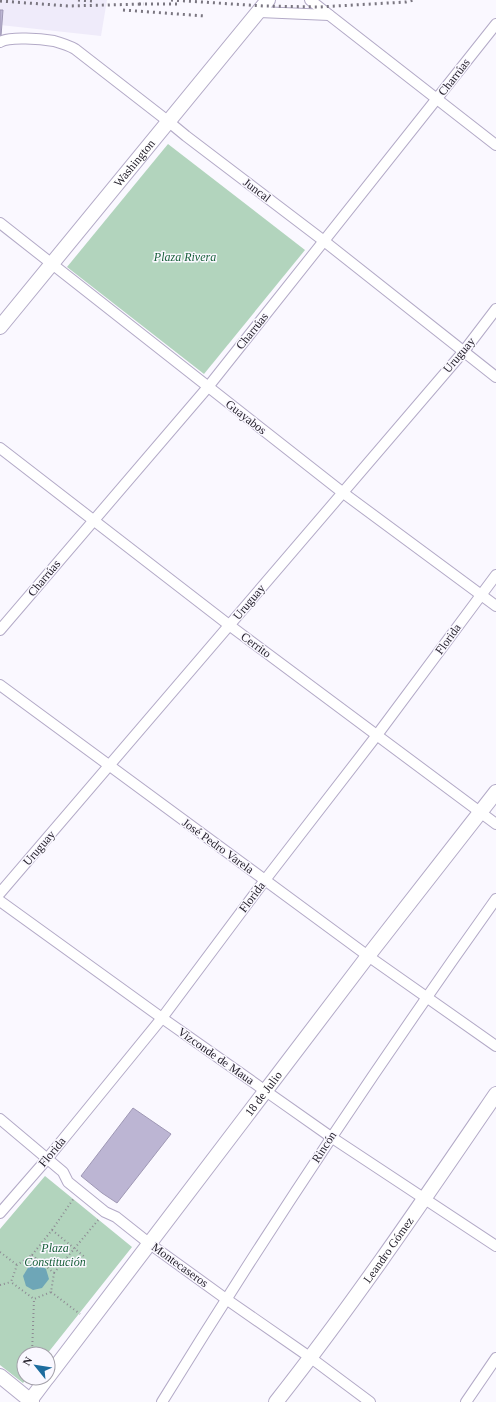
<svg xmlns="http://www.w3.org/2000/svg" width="496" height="1402" font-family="'Times New Roman',serif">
<rect width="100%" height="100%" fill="#faf8ff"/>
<path fill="#efebfa" d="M0,0H107L101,36L0,25Z"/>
<g fill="#b2d4bd">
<path d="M168,144L305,250L204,374L67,267Z"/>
<path d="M45,1176L132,1247L47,1354H24V1378H27L23,1383L0,1365V1229Z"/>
</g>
<path fill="#6ea6b7" d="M40,1265L46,1269L49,1279L42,1288L33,1290L26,1286L23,1276L29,1266Z"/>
<g fill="#bcb5d3" stroke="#9f98b5">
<path d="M0,10H3L1,36H0Z"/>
<path d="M133,1108L171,1134L117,1203L102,1193L81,1176Z"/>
</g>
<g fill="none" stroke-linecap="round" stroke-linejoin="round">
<g stroke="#b3aac7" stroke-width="12">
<g id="street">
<path d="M310,0L496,145"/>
<path d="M259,12L329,15"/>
<path d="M0,42C9,36 42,39 54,41C61,43 68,45 75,49L169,122L186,136L324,241L496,377"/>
<path d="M0,223L342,492L496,606"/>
<path d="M0,448L229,625L496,824"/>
<path d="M0,630L208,387L496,24"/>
<path d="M0,685L368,956L496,1046"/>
<path d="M0,893L464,351L496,309"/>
<path d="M0,901L162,1018L331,1137L496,1246"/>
<path d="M0,1119L63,1172L68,1182L105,1212L116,1217L150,1244L226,1299L311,1358L370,1402"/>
<path d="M0,1213L47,1159L162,1018L265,880L377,735L496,575"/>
<path d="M162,1402C268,1230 379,1063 496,899"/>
<path d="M466,1402L496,1358"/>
</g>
</g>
<g stroke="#b3aac7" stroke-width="16">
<g id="secondary">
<path id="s1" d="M0,327L268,0"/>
<path d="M0,1376L32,1402"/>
<path id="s2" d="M48,1377L368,956L496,792"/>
<path d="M29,1402L47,1378"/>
<path id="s3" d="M276,1402C354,1303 425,1198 496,1094"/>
</g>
</g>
<g stroke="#8d8a93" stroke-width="2" stroke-dasharray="1 3" stroke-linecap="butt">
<path d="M52,1230L86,1258"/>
<path d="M0,1252L17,1265"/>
<path d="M32,1255L54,1273L51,1292L34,1299L11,1282L17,1265Z"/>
<path d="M32,1255L52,1230L74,1198"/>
<path d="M54,1273L99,1219"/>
<path d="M0,1285L11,1282"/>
<path d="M51,1292L80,1314"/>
<path d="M32,1354L34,1299"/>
</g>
<use href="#street" stroke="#fff" stroke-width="10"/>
<use href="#secondary" stroke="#fff" stroke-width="14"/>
<g stroke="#7a7680" stroke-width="3" stroke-dasharray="2 4" stroke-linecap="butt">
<path d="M78,0L93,1"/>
<path d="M171,0L263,6L319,7L406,2L414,0"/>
<path d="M0,1L69,6L144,4"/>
<path d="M139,4H177"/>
<path d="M123,10L205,16"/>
</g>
</g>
<g text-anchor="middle" stroke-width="3" stroke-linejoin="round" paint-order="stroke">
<g font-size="12" fill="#201c27" stroke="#faf8ff">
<text transform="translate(454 77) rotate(-52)" y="4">Charrúas</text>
<text dy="4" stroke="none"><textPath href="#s1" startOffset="212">Washington</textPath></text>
<text transform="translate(257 190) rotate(37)" y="4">Juncal</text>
<text transform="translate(252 331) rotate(-51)" y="4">Charrúas</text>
<text transform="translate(459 355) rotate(-50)" y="4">Uruguay</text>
<text transform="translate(246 417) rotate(38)" y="4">Guayabos</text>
<text transform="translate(44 578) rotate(-50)" y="4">Charrúas</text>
<text transform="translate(249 602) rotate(-50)" y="4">Uruguay</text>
<text transform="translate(448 639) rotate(-54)" y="4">Florida</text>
<text transform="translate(256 645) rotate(36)" y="4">Cerrito</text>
<text transform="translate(218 846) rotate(36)" y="4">José Pedro Varela</text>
<text transform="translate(39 848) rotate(-49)" y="4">Uruguay</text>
<text transform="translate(252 897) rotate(-53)" y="4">Florida</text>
<text transform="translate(216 1056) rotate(35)" y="4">Vizconde de Maua</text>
<text dy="4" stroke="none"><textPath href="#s2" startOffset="356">18 de Julio</textPath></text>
<text transform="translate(324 1147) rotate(-57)" y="4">Rincón</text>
<text transform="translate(52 1152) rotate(-50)" y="4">Florida</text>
<text dy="4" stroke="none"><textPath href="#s3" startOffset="189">Leandro Gómez</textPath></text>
<text transform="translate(180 1265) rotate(36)" y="4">Montecaseros</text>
</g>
<g font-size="12" font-style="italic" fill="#175f39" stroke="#faf8ff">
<text x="185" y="261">Plaza Rivera</text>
<text x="55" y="1252">Plaza<tspan x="55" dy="14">Constitución</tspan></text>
</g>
</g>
<g transform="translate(36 1366) rotate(300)"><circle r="19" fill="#faf8ff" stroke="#a3a0a9"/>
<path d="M0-3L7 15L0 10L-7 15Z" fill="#1d6c9e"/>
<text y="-6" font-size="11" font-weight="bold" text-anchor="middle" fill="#201c27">N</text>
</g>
</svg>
